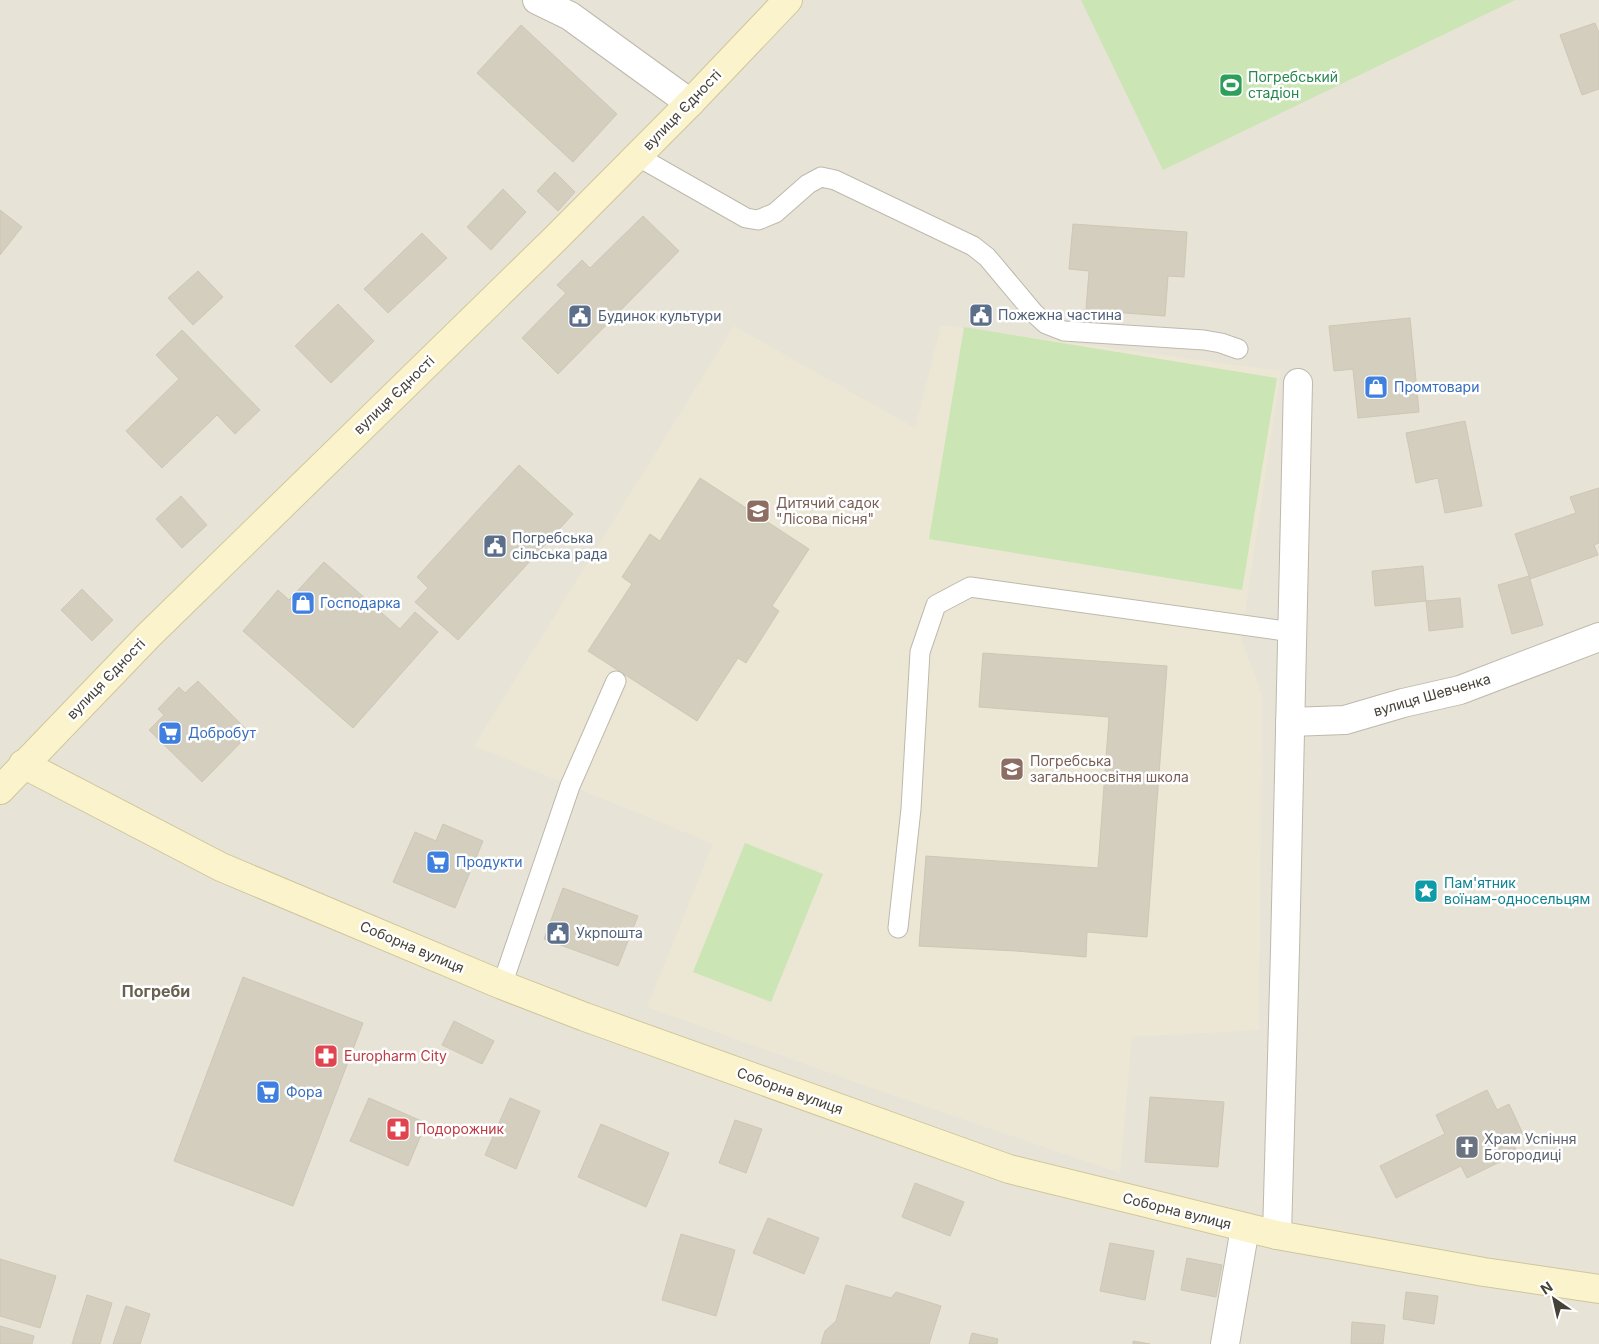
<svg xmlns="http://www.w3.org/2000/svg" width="1599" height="1344" font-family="Inter,sans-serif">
<rect width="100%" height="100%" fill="#f3f1e9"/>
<rect fill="#e7e3d7" x="0" y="0" width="1599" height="1344"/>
<path fill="#ebe7d4" d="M941,325L1281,371L1241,639L1262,694L1259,1030L1132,1037L1120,1173L877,1090L647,1007L713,844L474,746L734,326L915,428Z"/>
<g fill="#cbe5b4">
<path d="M1081,0H1515L1163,170Z"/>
<path d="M964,327L1277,378L1242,590L929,539Z"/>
<path d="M745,843L823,874L771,1002L693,972Z"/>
</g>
<g fill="#d4cebf" stroke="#cfc6b3">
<path d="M1595,23L1599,33V89L1582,95L1560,35Z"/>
<path d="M521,25L617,114L573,162L477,73Z"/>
<path d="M555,172L575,192L558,211L537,191Z"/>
<path d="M503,189L526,212L491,250L467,227Z"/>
<path d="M0,210L22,227L0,255Z"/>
<path d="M643,216L679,251L558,374L522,338L566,293L557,285L582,260L590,268Z"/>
<path d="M1073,224L1187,232L1184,277L1168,276L1165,316L1086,310L1089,271L1069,269Z"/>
<path d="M422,233L447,258L388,313L364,289Z"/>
<path d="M198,271L223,297L193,325L168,298Z"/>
<path d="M338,304L374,341L331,383L295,346Z"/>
<path d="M1410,318L1419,412L1358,418L1353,369L1334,371L1329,326Z"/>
<path d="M182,330L260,410L235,434L217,415L162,468L126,431L179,379L156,355Z"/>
<path d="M1465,421L1482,506L1445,513L1438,478L1416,483L1406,433Z"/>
<path d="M519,465L573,514L458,640L415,602L428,588L417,577Z"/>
<path d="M700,478L809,549L772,606L779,611L746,663L738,658L697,721L588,651L632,584L622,577L650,534L660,541Z"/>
<path d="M1599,488V543L1594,545L1598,555L1530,579L1515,534L1576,513L1570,497Z"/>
<path d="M181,496L207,525L182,548L156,519Z"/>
<path d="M324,562L400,629L415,612L438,632L353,728L243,631L278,590L289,600Z"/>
<path d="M1423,566L1426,601L1375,606L1372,571Z"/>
<path d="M1529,576L1543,625L1512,634L1498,585Z"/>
<path d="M82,589L113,620L92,641L61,610Z"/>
<path d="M1460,598L1463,627L1429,631L1426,601Z"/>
<path d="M983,653L1167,666L1147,937L1087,932L1086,957L1016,951L919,946L926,856L1098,868L1109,717L979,707Z"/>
<path d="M198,681L250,733L202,782L149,730L164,715L158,709L179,687L185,693Z"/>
<path d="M443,824L483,841L455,908L393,882L415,832L436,841Z"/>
<path d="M563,888L638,916L618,966L544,939Z"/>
<path d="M243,977L363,1023L293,1206L174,1161Z"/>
<path d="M454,1021L494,1041L482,1064L442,1045Z"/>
<path d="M1487,1090L1497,1110L1509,1104L1523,1134L1511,1140L1518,1153L1467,1178L1461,1166L1396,1198L1380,1166L1445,1134L1436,1115Z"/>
<path d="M1150,1097L1224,1102L1218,1167L1145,1162Z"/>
<path d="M369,1098L426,1123L408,1166L350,1141Z"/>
<path d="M510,1098L540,1111L516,1169L485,1155Z"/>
<path d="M735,1120L762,1129L746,1173L719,1163Z"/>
<path d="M601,1124L669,1153L646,1207L578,1177Z"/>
<path d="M915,1183L964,1202L950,1236L902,1217Z"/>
<path d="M768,1218L819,1238L804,1274L753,1253Z"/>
<path d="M681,1234L735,1250L716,1316L662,1300Z"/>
<path d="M1110,1243L1154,1251L1145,1300L1100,1291Z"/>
<path d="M1187,1258L1222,1265L1216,1297L1181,1290Z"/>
<path d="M0,1259L56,1276L40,1328L0,1316Z"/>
<path d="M846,1285L891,1298L896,1292L941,1306L929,1344H821L825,1331L836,1321Z"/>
<path d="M1406,1292L1438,1296L1434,1324L1403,1319Z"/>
<path d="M87,1295L112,1303L100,1344H72Z"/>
<path d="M126,1306L150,1314L140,1344H113Z"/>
<path d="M1352,1322L1385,1325L1383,1344H1351Z"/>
<path d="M0,1326L34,1336L32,1344H0Z"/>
<path d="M972,1333L998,1339L997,1344H969Z"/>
<path d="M1133,1341L1150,1344H1133Z"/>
</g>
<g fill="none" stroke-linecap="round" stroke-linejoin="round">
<g stroke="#beb9ac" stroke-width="21">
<g id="lane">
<path d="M637,156L746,218L758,220L775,213L808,184L821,177L835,180L973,246L987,257L1034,313L1046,324L1064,331L1204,340L1221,343L1238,349"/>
<path d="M898,928L911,809L920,652L936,605L970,587L1292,632"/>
<path d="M502,985L570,786L616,681"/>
</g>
</g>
<g stroke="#beb9ac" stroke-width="30">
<g id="street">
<path d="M537,0L570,16L690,103"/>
<path d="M1290,722L1345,720L1403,703L1460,690L1599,637"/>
<path d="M1277,1235L1285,950L1298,383"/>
<path d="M1225,1344L1245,1228"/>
</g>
</g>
<g stroke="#d0c69b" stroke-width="30">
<g id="secondary">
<path d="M23,764L221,867L502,985L585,1017L1009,1169L1277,1235L1484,1272L1599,1289"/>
<path d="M0,790L148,636L557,237L690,103L788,0"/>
</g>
</g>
<use href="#lane" stroke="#fff" stroke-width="19"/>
<use href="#street" stroke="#fff" stroke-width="28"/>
<use href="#secondary" stroke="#fbf3cb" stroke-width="28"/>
</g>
<defs>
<g id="stadium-square" transform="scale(1.25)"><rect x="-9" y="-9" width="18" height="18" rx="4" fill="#2e9e5b" stroke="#fff"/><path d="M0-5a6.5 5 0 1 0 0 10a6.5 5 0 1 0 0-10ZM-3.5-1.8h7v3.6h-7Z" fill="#fff"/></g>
<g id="civic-square" transform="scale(1.25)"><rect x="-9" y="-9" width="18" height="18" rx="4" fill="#5c6f8a" stroke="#fff"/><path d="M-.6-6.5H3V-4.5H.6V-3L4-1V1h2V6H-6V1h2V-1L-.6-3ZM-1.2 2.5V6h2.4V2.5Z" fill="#fff"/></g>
<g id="shop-square" transform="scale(1.25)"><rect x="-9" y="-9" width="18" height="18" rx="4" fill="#3f7fe0" stroke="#fff"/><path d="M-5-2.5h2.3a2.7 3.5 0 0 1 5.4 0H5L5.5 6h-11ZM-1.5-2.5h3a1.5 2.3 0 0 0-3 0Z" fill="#fff"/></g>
<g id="school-square" transform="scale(1.25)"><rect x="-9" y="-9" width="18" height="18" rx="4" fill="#8d6e63" stroke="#fff"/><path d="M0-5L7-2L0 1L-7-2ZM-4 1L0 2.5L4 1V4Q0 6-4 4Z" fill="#fff"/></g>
<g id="supermarket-square" transform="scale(1.25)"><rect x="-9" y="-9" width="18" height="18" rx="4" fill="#3f7fe0" stroke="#fff"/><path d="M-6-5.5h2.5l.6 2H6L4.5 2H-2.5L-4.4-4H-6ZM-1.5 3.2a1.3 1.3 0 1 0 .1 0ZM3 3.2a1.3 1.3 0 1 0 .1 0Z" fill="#fff"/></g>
<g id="sight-square" transform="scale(1.25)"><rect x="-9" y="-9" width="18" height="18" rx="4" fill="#0f9aa8" stroke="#fff"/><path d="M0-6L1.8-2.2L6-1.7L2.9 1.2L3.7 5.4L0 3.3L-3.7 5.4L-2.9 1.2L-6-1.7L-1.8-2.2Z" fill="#fff"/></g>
<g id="pharmacy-square" transform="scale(1.25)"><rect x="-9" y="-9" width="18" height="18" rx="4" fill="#e0444e" stroke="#fff"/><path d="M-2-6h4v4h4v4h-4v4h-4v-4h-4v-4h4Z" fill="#fff"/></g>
<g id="church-square" transform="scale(1.25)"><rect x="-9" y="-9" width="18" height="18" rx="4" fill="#6b7280" stroke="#fff"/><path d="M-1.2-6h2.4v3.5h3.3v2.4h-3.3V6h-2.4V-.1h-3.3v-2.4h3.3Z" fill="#fff"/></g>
</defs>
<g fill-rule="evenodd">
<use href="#stadium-square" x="1231" y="85"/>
<use href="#civic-square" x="981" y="315"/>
<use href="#civic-square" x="580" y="316"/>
<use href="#shop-square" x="1376" y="387"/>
<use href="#school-square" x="758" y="511"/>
<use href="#civic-square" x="495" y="546"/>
<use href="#shop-square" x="303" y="603"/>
<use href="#supermarket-square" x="170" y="733"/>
<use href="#school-square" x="1012" y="769"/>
<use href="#supermarket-square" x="438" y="862"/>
<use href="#sight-square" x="1426" y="891"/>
<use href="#civic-square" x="558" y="933"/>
<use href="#pharmacy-square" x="326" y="1056"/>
<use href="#supermarket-square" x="268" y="1092"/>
<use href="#pharmacy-square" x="398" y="1129"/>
<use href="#church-square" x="1467" y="1147"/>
</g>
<g text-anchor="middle" stroke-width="5" stroke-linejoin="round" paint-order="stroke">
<g font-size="14" fill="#27864d" stroke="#fff" text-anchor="start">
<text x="1248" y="82">Погребський<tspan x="1248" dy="16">стадіон</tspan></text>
</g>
<g font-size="14" fill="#474238" stroke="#fff">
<text transform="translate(682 110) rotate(-46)" y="5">вулиця Єдності</text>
<text transform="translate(394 395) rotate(-44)" y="5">вулиця Єдності</text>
<text transform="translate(106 679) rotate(-46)" y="5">вулиця Єдності</text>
<text transform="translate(1432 695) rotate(-16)" y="5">вулиця Шевченка</text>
<text transform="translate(412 947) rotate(23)" y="5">Соборна вулиця</text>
<text transform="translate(790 1091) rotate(20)" y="5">Соборна вулиця</text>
<text transform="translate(1177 1211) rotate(14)" y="5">Соборна вулиця</text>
</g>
<g font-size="14" fill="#4e5e75" stroke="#fff" text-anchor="start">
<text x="998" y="320">Пожежна частина</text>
<text x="598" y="321">Будинок культури</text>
<text x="512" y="543">Погребська<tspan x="512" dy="16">сільська рада</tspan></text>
<text x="576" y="938">Укрпошта</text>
</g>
<g font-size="14" fill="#366cbe" stroke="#fff" text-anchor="start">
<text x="1394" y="392">Промтовари</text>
<text x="320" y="608">Господарка</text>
<text x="188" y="738">Добробут</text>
<text x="456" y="867">Продукти</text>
<text x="286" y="1097">Фора</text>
</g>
<g font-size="14" fill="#785e54" stroke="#fff" text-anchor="start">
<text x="776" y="508">Дитячий садок<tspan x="776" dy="16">"Лісова пісня"</tspan></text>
<text x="1030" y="766">Погребська<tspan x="1030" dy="16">загальноосвітня школа</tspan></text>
</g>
<g font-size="14" fill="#0d838f" stroke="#fff" text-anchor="start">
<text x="1444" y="888">Пам'ятник<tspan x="1444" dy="16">воїнам-односельцям</tspan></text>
</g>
<g font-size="14" fill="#be3a42" stroke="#fff" text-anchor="start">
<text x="344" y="1061">Europharm City</text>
<text x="416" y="1134">Подорожник</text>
</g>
<g font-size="14" fill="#5b616d" stroke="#fff" text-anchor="start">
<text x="1484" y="1144">Храм Успіння<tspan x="1484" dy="16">Богородиці</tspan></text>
</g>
<g font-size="16" font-weight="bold" fill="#696150" stroke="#fff">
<text x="156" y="997">Погреби</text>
</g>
</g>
<g transform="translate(1554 1299) rotate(326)" stroke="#ffffff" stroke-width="4" paint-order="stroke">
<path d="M0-4L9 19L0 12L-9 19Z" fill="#474238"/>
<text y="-8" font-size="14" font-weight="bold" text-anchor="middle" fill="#474238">N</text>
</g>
</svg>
